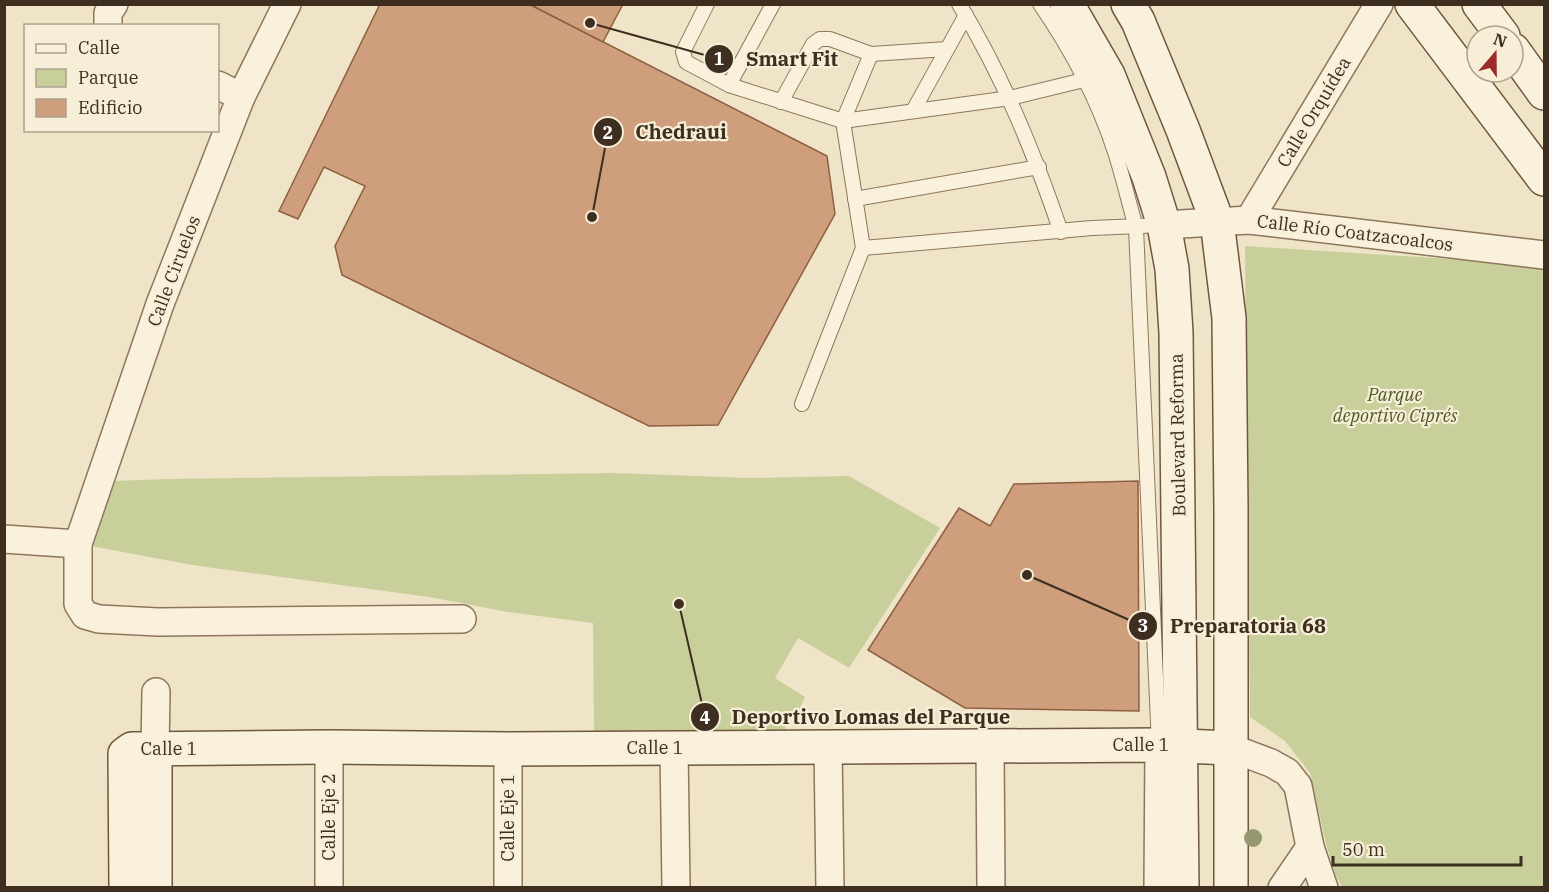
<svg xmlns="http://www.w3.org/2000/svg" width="1549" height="892" font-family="'IBM Plex Serif',serif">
<rect width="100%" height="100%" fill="#f0e4c8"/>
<g fill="#c9cf9b">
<path d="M1245,246L1544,265V887H1342L1336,876L1326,844L1310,773L1285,741L1250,717Z"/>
<path d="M614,473L749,478L849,476L940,528L849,668L798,638L775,678L805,697L796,717L786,718L785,732H594L593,623L508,612L429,597L192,565L91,546L113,481L169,479Z"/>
</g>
<g fill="#cf9f7d" stroke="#8d5f41" stroke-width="1.5">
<path d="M380,4H529L827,156L835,214L718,425L649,426L342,275L335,246L365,186L324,167L298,219L279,211Z"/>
<path d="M529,4H623L603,42Z"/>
<path d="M1138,481L1139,711L965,708L868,650L959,508L990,526L1014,484Z"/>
</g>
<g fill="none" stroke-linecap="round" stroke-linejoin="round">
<g stroke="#8d765c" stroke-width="16">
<g id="lane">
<path d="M707,4L683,52L686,62L729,85L843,121L1010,98L1092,78"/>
<path d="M959,4C1003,76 1034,153 1061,232"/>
<path d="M1040,4C1071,49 1098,100 1115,152C1123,177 1129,203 1136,228L1159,745"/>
<path d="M871,54L947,49"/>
<path d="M729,85L773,4"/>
<path d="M781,102L813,44L820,39H830L871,54L843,121L863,248L802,404"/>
<path d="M913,111L966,15"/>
<path d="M855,199L1039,167"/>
<path d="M863,248L1092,228L1164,225"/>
</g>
</g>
<g stroke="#8d765c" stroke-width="30">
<g id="street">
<path d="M287,4L241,97L160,304L78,544V604L85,615L99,619L158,622L462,619"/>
<path d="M108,26V13L114,4"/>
<path d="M218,85L241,97"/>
<path d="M1249,220L1379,4"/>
<path d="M1164,225L1249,220L1544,255"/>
<path d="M4,539L78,544"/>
<path d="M828,746L830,888"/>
<path d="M990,746L991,888"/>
<path d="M329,747V888"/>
<path d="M674,748L676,888"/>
<path d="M1231,748L1271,763L1287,772L1298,786L1310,847L1324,888"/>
<path d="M155,749L156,692"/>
<path d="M508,888V749"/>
<path d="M1158,888L1159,745"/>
<path d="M1282,888L1310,847"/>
</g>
</g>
<g stroke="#6f573f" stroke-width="36">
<g id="secondary">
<path d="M1067,4L1108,75L1149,177L1164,225L1172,269L1176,333L1182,888"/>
<path d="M1128,4L1138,21L1183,130L1217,221L1229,318L1231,509V888"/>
<path d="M1412,4L1544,179"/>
<path d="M1479,4L1503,36"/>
<path d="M1513,50L1544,93"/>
<path d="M155,749V888"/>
<path d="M126,888L125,754L132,749L329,747L508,749L1159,745L1231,748"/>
</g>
</g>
<use href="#lane" stroke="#faf1dc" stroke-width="14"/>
<use href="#street" stroke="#faf1dc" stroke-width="27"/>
<use href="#secondary" stroke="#faf1dc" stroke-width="33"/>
</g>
<circle fill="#96986f" cx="1253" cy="838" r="9"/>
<g text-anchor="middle" stroke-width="4.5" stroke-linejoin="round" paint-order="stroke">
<g font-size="18" fill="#3d2e20" stroke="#f7eed8">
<text transform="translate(1314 112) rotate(-59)" y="6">Calle Orquídea</text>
<text transform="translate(1355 233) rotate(7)" y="6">Calle Río Coatzacoalcos</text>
<text transform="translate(174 271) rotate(-69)" y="6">Calle Ciruelos</text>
<text transform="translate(1178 435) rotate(-91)" y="6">Boulevard Reforma</text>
<text x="1141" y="751">Calle 1</text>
<text x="655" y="754">Calle 1</text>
<text x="169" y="755">Calle 1</text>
<text transform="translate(329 817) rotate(-90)" y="6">Calle Eje 2</text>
<text transform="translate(508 818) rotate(-90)" y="6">Calle Eje 1</text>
</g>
<g font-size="18" font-style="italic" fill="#4d5a26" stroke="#f7eed8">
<text x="1395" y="401">Parque<tspan x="1395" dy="21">deportivo Ciprés</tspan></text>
</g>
</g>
<path fill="none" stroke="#3d2e20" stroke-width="2" d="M590 23L719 59M592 217L608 132M1027 575L1143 626M679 604L705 717"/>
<g fill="#3d2e20" stroke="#f7eed8" stroke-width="2">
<circle cx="590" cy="23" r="6"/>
<circle cx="592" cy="217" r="6"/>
<circle cx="1027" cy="575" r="6"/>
<circle cx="679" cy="604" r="6"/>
<circle cx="719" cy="59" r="15"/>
<circle cx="608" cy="132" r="15"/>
<circle cx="1143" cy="626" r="15"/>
<circle cx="705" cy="717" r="15"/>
</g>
<g font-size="18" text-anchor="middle" font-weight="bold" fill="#fff">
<text x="719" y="65">1</text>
<text x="608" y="139">2</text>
<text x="1143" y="632">3</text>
<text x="705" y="724">4</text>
</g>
<g font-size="20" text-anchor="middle" font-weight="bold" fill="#3d2e20" stroke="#f7eed8" stroke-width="4.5" stroke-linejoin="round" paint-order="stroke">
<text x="792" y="66">Smart Fit</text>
<text x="681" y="139">Chedraui</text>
<text x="1248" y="633">Preparatoria 68</text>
<text x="871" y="724">Deportivo Lomas del Parque</text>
</g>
<rect width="1549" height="892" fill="none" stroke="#3d2e20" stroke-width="12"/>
<rect x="24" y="24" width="195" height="108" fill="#f7eed8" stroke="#ada18e" stroke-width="1.5"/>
<rect x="36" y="44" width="30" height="9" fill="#faf1dc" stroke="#ada18e" stroke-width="1.5"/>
<text x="78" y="54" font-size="18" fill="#3d2e20">Calle</text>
<rect x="36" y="69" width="30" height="18" fill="#c9cf9b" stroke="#ada18e" stroke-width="1.5"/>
<text x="78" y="84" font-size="18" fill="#3d2e20">Parque</text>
<rect x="36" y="99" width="30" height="18" fill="#cf9f7d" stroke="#ada18e" stroke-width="1.5"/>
<text x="78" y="114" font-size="18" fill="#3d2e20">Edificio</text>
<g transform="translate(1495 54) rotate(20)"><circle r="28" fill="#f7eed8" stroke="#ada18e" stroke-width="1.5"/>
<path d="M0-4.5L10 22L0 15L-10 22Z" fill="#9e2a2b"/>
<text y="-9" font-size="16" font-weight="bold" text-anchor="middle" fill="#3d2e20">N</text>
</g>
<path d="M1333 856v9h188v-9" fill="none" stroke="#3d2e20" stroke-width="3"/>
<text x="1342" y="856" font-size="18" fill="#3d2e20" stroke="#f7eed8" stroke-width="4.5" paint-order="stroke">50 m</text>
</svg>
